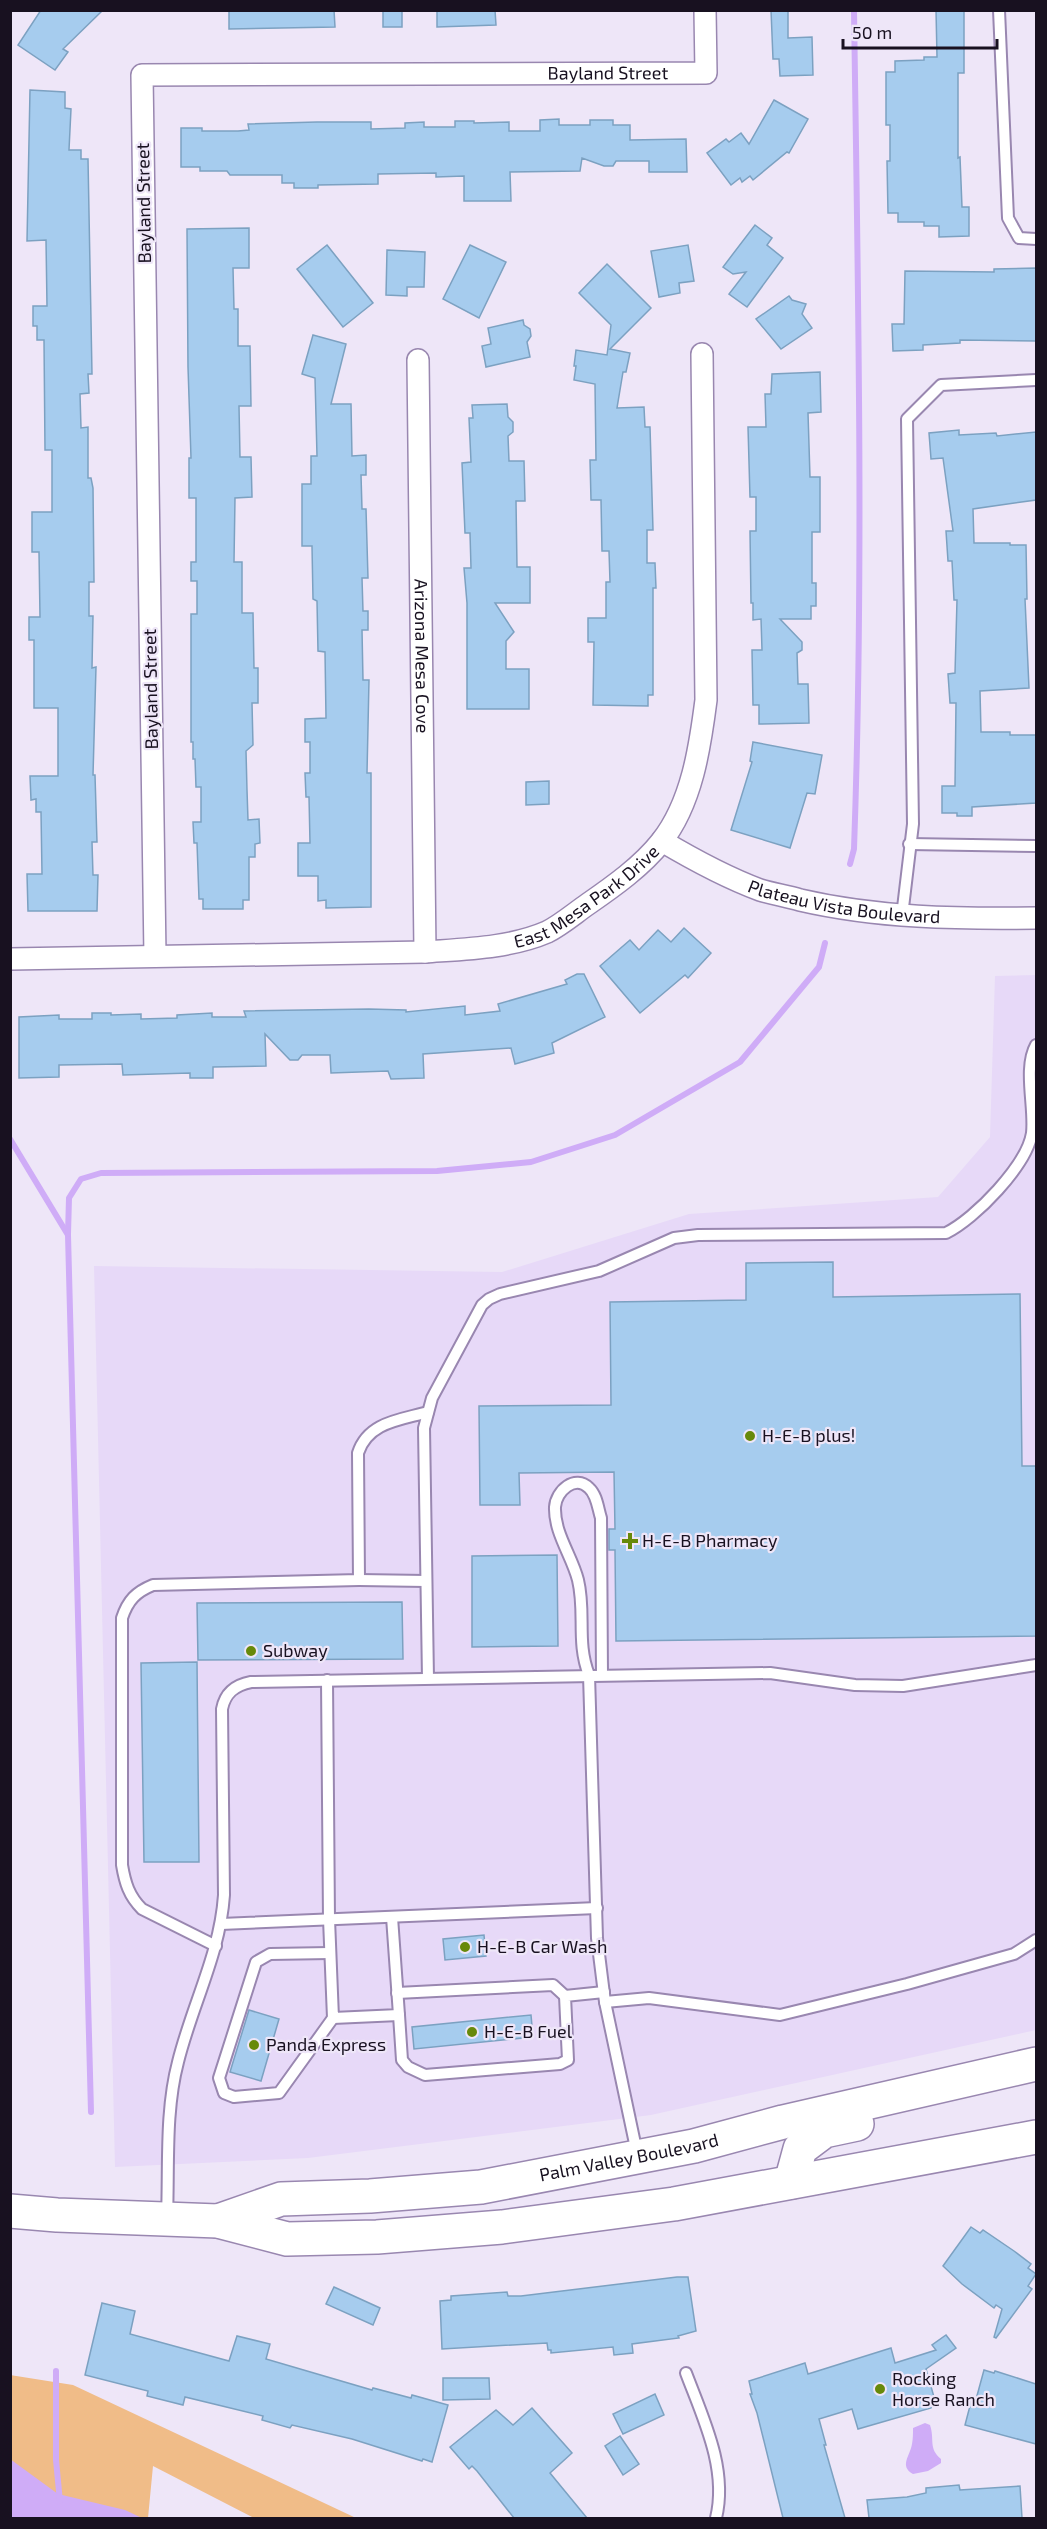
<svg xmlns="http://www.w3.org/2000/svg" width="1047" height="2529" font-family="'Exo 2',sans-serif">
<rect width="100%" height="100%" fill="#eee6f8"/>
<path fill="#e7d9f8" d="M1036,975V2030L651,2115L308,2158L115,2167L94,1266L502,1272L689,1214L938,1197L990,1137L995,976Z"/>
<path fill="#f0bc88" d="M10,2375L73,2385L356,2518H254L153,2466L148,2518H11Z"/>
<g fill="#cfacf7">
<path d="M925,2423L930,2425C935,2440 928,2448 941,2459V2463L928,2471L913,2474C899,2466 910,2456 912,2444C913,2439 913,2433 913,2428Z"/>
<path d="M10,2459L58,2494L125,2510L142,2518H11Z"/>
</g>
<g fill="none" stroke-linecap="round" stroke-linejoin="round">
<g stroke="#cfacf7" stroke-width="6">
<path d="M850,864L854,849C864,570 858,290 854,10"/>
<path d="M10,1139L68,1235L91,2112"/>
<path d="M68,1234L69,1198L81,1179L101,1173L437,1171L531,1162L615,1135L740,1062L819,967L825,943"/>
<path d="M56,2371V2460L60,2502"/>
</g>
</g>
<g fill="#a6ccee" stroke="#7ca1c1" stroke-width="1.5">
<path d="M41,10H103L63,49L68,52L55,70L18,45Z"/>
<path d="M229,10H334L335,27L229,29Z"/>
<rect x="383" y="10" width="19" height="17"/>
<path d="M437,10H495L496,25L437,27Z"/>
<path d="M771,10H788V38L812,37L813,75L780,76L779,59H773Z"/>
<path d="M936,10H964V73H958V158L960,157L962,207H969V236L939,237V226H924V222H898V213H888L887,161H890V125H886V72H895V61L924,60V57H937Z"/>
<path d="M30,90L65,92V108L71,109L69,150H81V159H88L92,374H88L89,393L80,394L81,428L88,427V478H91L93,488L94,582H89V616H93L92,668L96,667L93,775H95L97,842H92L93,875H98L97,911H28L27,874H42L41,812H36V799L31,800L30,776H58V708H34V640H29V617H40L39,552H32V512H52V450H45L44,340H37V326H33V306H47L46,240L27,241Z"/>
<path d="M774,100L808,119L789,153L787,152L753,180L750,176L742,182L740,178L731,185L707,153L726,139L729,142L741,133L749,144Z"/>
<path d="M559,119V125H590V120H613V125H630V140L686,139L687,172H649V161H616L613,166H604L582,158L580,171L510,172L511,201H464V176L436,177V173L378,174V184L318,185V188H294V183H282V175H230L227,171H200V167H181V128H202V131H238L249,130L248,124L317,122H371V129L405,128V123L424,122V127H455V121H474V123L509,122V131H540V120Z"/>
<path d="M755,225L772,238L767,245L783,258L747,307L729,294L746,272L733,274L723,267Z"/>
<path d="M249,228V268H233L234,309H238V346H250L251,406H239L240,457H251L252,497L235,498L234,562H242V613H253L254,668H258V703H252L253,745L246,751L247,790L248,820L259,819L260,843L255,844V857H249V900H243V909H203V899H199L197,843H194L193,822H201V787H196L195,759H193V742H191V614H197V581H191V562H196V498H189V458H191L188,367L187,229Z"/>
<path d="M327,245L373,303L343,327L297,269Z"/>
<path d="M470,245L506,262L479,318L443,299Z"/>
<path d="M688,245L694,281L679,283L680,293L659,297L651,251Z"/>
<path d="M387,250L425,252L424,287H407V296L386,295Z"/>
<path d="M607,264L651,308L610,349L630,353L626,372H623L617,408L644,407L645,427H650L653,530H647V563H655L656,588H653V695H648V706L593,705L594,642H588V618H606V582H610L609,551H602L601,500H591L590,460H596L595,384L574,380L576,366H574L576,350L607,355L611,325L579,293Z"/>
<path d="M1036,268V341L960,340V343L923,345V350L893,351L892,324H904L905,271L994,272V269Z"/>
<path d="M789,296L792,300L806,304L802,314L812,328L781,349L756,319Z"/>
<path d="M523,320L524,325L530,329L531,336L527,342L530,357L486,367L482,346L491,344L488,328Z"/>
<path d="M313,335L346,344L331,404H351L352,456L366,455V475H361L362,509H366L368,578H362L363,611H368V630H362L363,680H369L367,773H371V907L326,908V900L318,901V876H298V843H310L309,797H306L305,773H310V742H305V719L326,718L325,652L318,651L317,601L313,599L312,546H302V484H311V456H317L315,378L302,374Z"/>
<path d="M820,372L821,412L808,413L810,477H820V532H812V583H816V606H811V619H780L802,642V650L797,653L798,684H808L809,723L759,724V705H753L752,650H762L761,619L753,620V603H751L750,531H756V497H750L748,427H766L765,394H771L772,374Z"/>
<path d="M507,404L508,417L513,422V432L508,436L509,461H524L525,501H516L517,567H530V603H495L514,632L506,641V669H529V709H467V603L464,568H471L470,533H465L462,463L471,462L469,418H473L472,405Z"/>
<path d="M959,430V435L996,433L997,436L1036,432V500L973,509L974,543H1010V545H1026L1027,599H1025L1029,688L980,691L981,732H1010V735H1036V803L972,807V816H957V813H942V786H955L956,703H950L948,674L955,673L957,600H954L952,561H948L946,531H953L943,458L931,459L929,433Z"/>
<path d="M753,742L822,755L815,794L807,793L790,848L731,830L752,762L750,761Z"/>
<path d="M549,781V804L526,805V782Z"/>
<path d="M684,928L711,953L688,978L685,975L640,1013L600,966L630,940L639,950L658,930L671,942Z"/>
<path d="M577,974H584L605,1017L552,1043L554,1053L515,1064L511,1048L423,1054L424,1078L391,1079L388,1071L331,1073L330,1055H302L298,1060H290L265,1034L266,1066L213,1067V1078H190V1073L123,1075L122,1064L59,1065V1077L19,1078V1017L59,1015V1019H92V1013H111V1015L141,1014V1019L177,1018V1015L212,1013V1017H246L244,1011L369,1009L406,1010V1012L465,1006V1015L500,1011L498,1004L567,984L565,980Z"/>
<path d="M833,1262V1297L1020,1294L1022,1466H1036V1636L616,1641L615,1550H609V1529H615L614,1472L519,1473L520,1505H480L479,1406L611,1405L610,1302L746,1300V1263Z"/>
<path d="M557,1555L558,1646L472,1647V1556Z"/>
<path d="M402,1602L403,1659L198,1660L197,1603Z"/>
<path d="M197,1662L199,1862H144L141,1663Z"/>
<path d="M484,1935L486,1956L445,1960L443,1939Z"/>
<path d="M249,2010L279,2019L261,2081L230,2072Z"/>
<path d="M531,2015L533,2037L414,2049L412,2027Z"/>
<path d="M971,2227L980,2233L983,2230L1014,2251L1031,2264L1028,2268L1036,2274L1028,2286L1032,2289L996,2338L994,2337L1002,2309L996,2305L994,2308L962,2284L943,2266Z"/>
<path d="M677,2277H688L696,2331L678,2336L679,2338L632,2344L633,2353L614,2355L613,2347L551,2353V2350H548L547,2343L442,2349L440,2301L451,2300V2296L507,2292L508,2296H521Z"/>
<path d="M334,2287L380,2308L373,2325L326,2304Z"/>
<path d="M102,2303L135,2311L130,2334L229,2361L237,2336L270,2344L266,2359L372,2390L373,2388L411,2398L412,2395L448,2405L432,2462L423,2459L422,2461L352,2439L292,2425L290,2428L262,2420L263,2416L185,2397L183,2405L147,2396L148,2391L85,2375Z"/>
<path d="M946,2335L956,2348L926,2369L934,2397L931,2408L858,2429L852,2409L819,2419L826,2445H824L845,2518H783L757,2413L750,2394H752L749,2381L805,2363L808,2374L891,2348L895,2363L936,2350L932,2345Z"/>
<path d="M984,2370L994,2373L995,2371L1036,2384V2444L965,2425L971,2402L975,2403Z"/>
<path d="M443,2378H489L490,2399L443,2400Z"/>
<path d="M655,2394L664,2415L623,2434L613,2414Z"/>
<path d="M532,2408L572,2453L550,2473L587,2518H514L477,2471L472,2466L469,2469L450,2447L496,2410L513,2425Z"/>
<path d="M620,2436L639,2464L623,2475L605,2446Z"/>
<path d="M959,2485L960,2490L1020,2486L1022,2518H869L867,2500L907,2497L926,2493V2488Z"/>
</g>
<g fill="none" stroke-linecap="round" stroke-linejoin="round">
<g stroke="#9987b0" stroke-width="14">
<g id="lane">
<path d="M999,10L1008,218L1019,238L1036,239"/>
<path d="M909,844L1036,846"/>
<path d="M902,916L913,824L907,419L941,385L1036,380"/>
<path d="M359,1580L426,1581"/>
<path d="M602,1675L601,1518C598,1509 597,1495 589,1488C575,1474 556,1491 555,1507C554,1533 572,1556 578,1580C586,1613 576,1642 589,1675L597,1938L605,2002L637,2153"/>
<path d="M428,1678L424,1428L432,1398L439,1385L482,1305L489,1299L500,1294L599,1271L674,1238L698,1235L946,1233C975,1219 1027,1165 1032,1133C1035,1107 1023,1068 1036,1045"/>
<path d="M327,1680L329,1919L333,2018L399,2015L392,1917"/>
<path d="M221,1924L597,1908"/>
<path d="M216,1946L142,1909C129,1896 125,1883 122,1865V1618C128,1600 136,1592 153,1585L359,1580L358,1453C368,1422 400,1420 428,1412"/>
<path d="M330,1953L270,1954L256,1962L219,2078L224,2093L234,2097L279,2093L333,2018"/>
<path d="M397,1993L553,1985L565,1996"/>
<path d="M605,2002L649,1998L780,2015L907,1984L1014,1954L1036,1940"/>
<path d="M399,2015L402,2060L408,2067L425,2075L560,2064L568,2060L565,1996L604,1992"/>
<path d="M167,2217C169,2166 165,2111 178,2062C192,2005 220,1954 224,1895L222,1709C225,1693 235,1685 251,1682L770,1673L855,1685L903,1686L1036,1665"/>
<path d="M686,2373C703,2418 728,2469 716,2518"/>
</g>
</g>
<g stroke="#9987b0" stroke-width="24">
<g id="street">
<path id="s1" d="M418,360L425,952"/>
<path id="s2" d="M662,841C694,860 725,877 760,890C773,894 787,896 800,900C878,918 957,919 1036,918"/>
<path id="s3" d="M155,956L142,75L706,73L705,10"/>
<path id="s4" d="M10,959L425,952C465,949 510,948 547,932C561,925 575,913 588,904C614,886 642,866 661,842C692,803 700,747 706,700L702,354"/>
</g>
</g>
<g stroke="#9987b0" stroke-width="36">
<g id="highway">
<path d="M791,2182L800,2149L824,2131L857,2124"/>
<path d="M10,2211L57,2215L218,2221L287,2239L377,2237L502,2227L674,2204L1036,2137"/>
<path id="s5" d="M218,2221L281,2199L370,2196L481,2187L694,2146L783,2122L1036,2064"/>
</g>
</g>
<use href="#lane" stroke="#fff" stroke-width="10"/>
<use href="#street" stroke="#fff" stroke-width="21"/>
<use href="#highway" stroke="#fff" stroke-width="33"/>
</g>
<g fill="#67890a" stroke="#eee6f8" stroke-width="2">
<circle cx="750" cy="1436" r="6"/>
<path d="M627 1532h6v6h6v6h-6v6h-6v-6h-6v-6h6z"/>
<circle cx="251" cy="1651" r="6"/>
<circle cx="465" cy="1947" r="6"/>
<circle cx="472" cy="2032" r="6"/>
<circle cx="254" cy="2045" r="6"/>
<circle cx="880" cy="2389" r="6"/>
</g>
<g text-anchor="middle" stroke-width="4.5" stroke-linejoin="round" paint-order="stroke">
<g font-size="18" fill="#181120" stroke="#eee6f8">
<text dy="6" stroke="none"><textPath href="#s3" startOffset="1347">Bayland Street</textPath></text>
<text transform="translate(144 203) rotate(-91)" y="6">Bayland Street</text>
<text dy="6" stroke="none"><textPath href="#s1" startOffset="296">Arizona Mesa Cove</textPath></text>
<text transform="translate(151 689) rotate(-91)" y="6">Bayland Street</text>
<text dy="6" stroke="none"><textPath href="#s4" startOffset="591">East Mesa Park Drive</textPath></text>
<text dy="6" stroke="none"><textPath href="#s2" startOffset="195">Plateau Vista Boulevard</textPath></text>
<text dy="6" stroke="none"><textPath href="#s5" startOffset="418">Palm Valley Boulevard</textPath></text>
</g>
<g font-size="18" fill="#181120" stroke="#eee6f8" text-anchor="start">
<text x="762" y="1442">H-E-B plus!</text>
<text x="642" y="1547">H-E-B Pharmacy</text>
<text x="263" y="1657">Subway</text>
<text x="477" y="1953">H-E-B Car Wash</text>
<text x="484" y="2038">H-E-B Fuel</text>
<text x="266" y="2051">Panda Express</text>
<text x="892" y="2385">Rocking<tspan x="892" dy="21">Horse Ranch</tspan></text>
</g>
</g>
<rect width="1047" height="2529" fill="none" stroke="#181120" stroke-width="24"/>
<path d="M843 39v9h154v-9" fill="none" stroke="#181120" stroke-width="3"/>
<text x="852" y="39" font-size="18" fill="#181120" stroke="#eee6f8" stroke-width="4.5" paint-order="stroke">50 m</text>
</svg>
